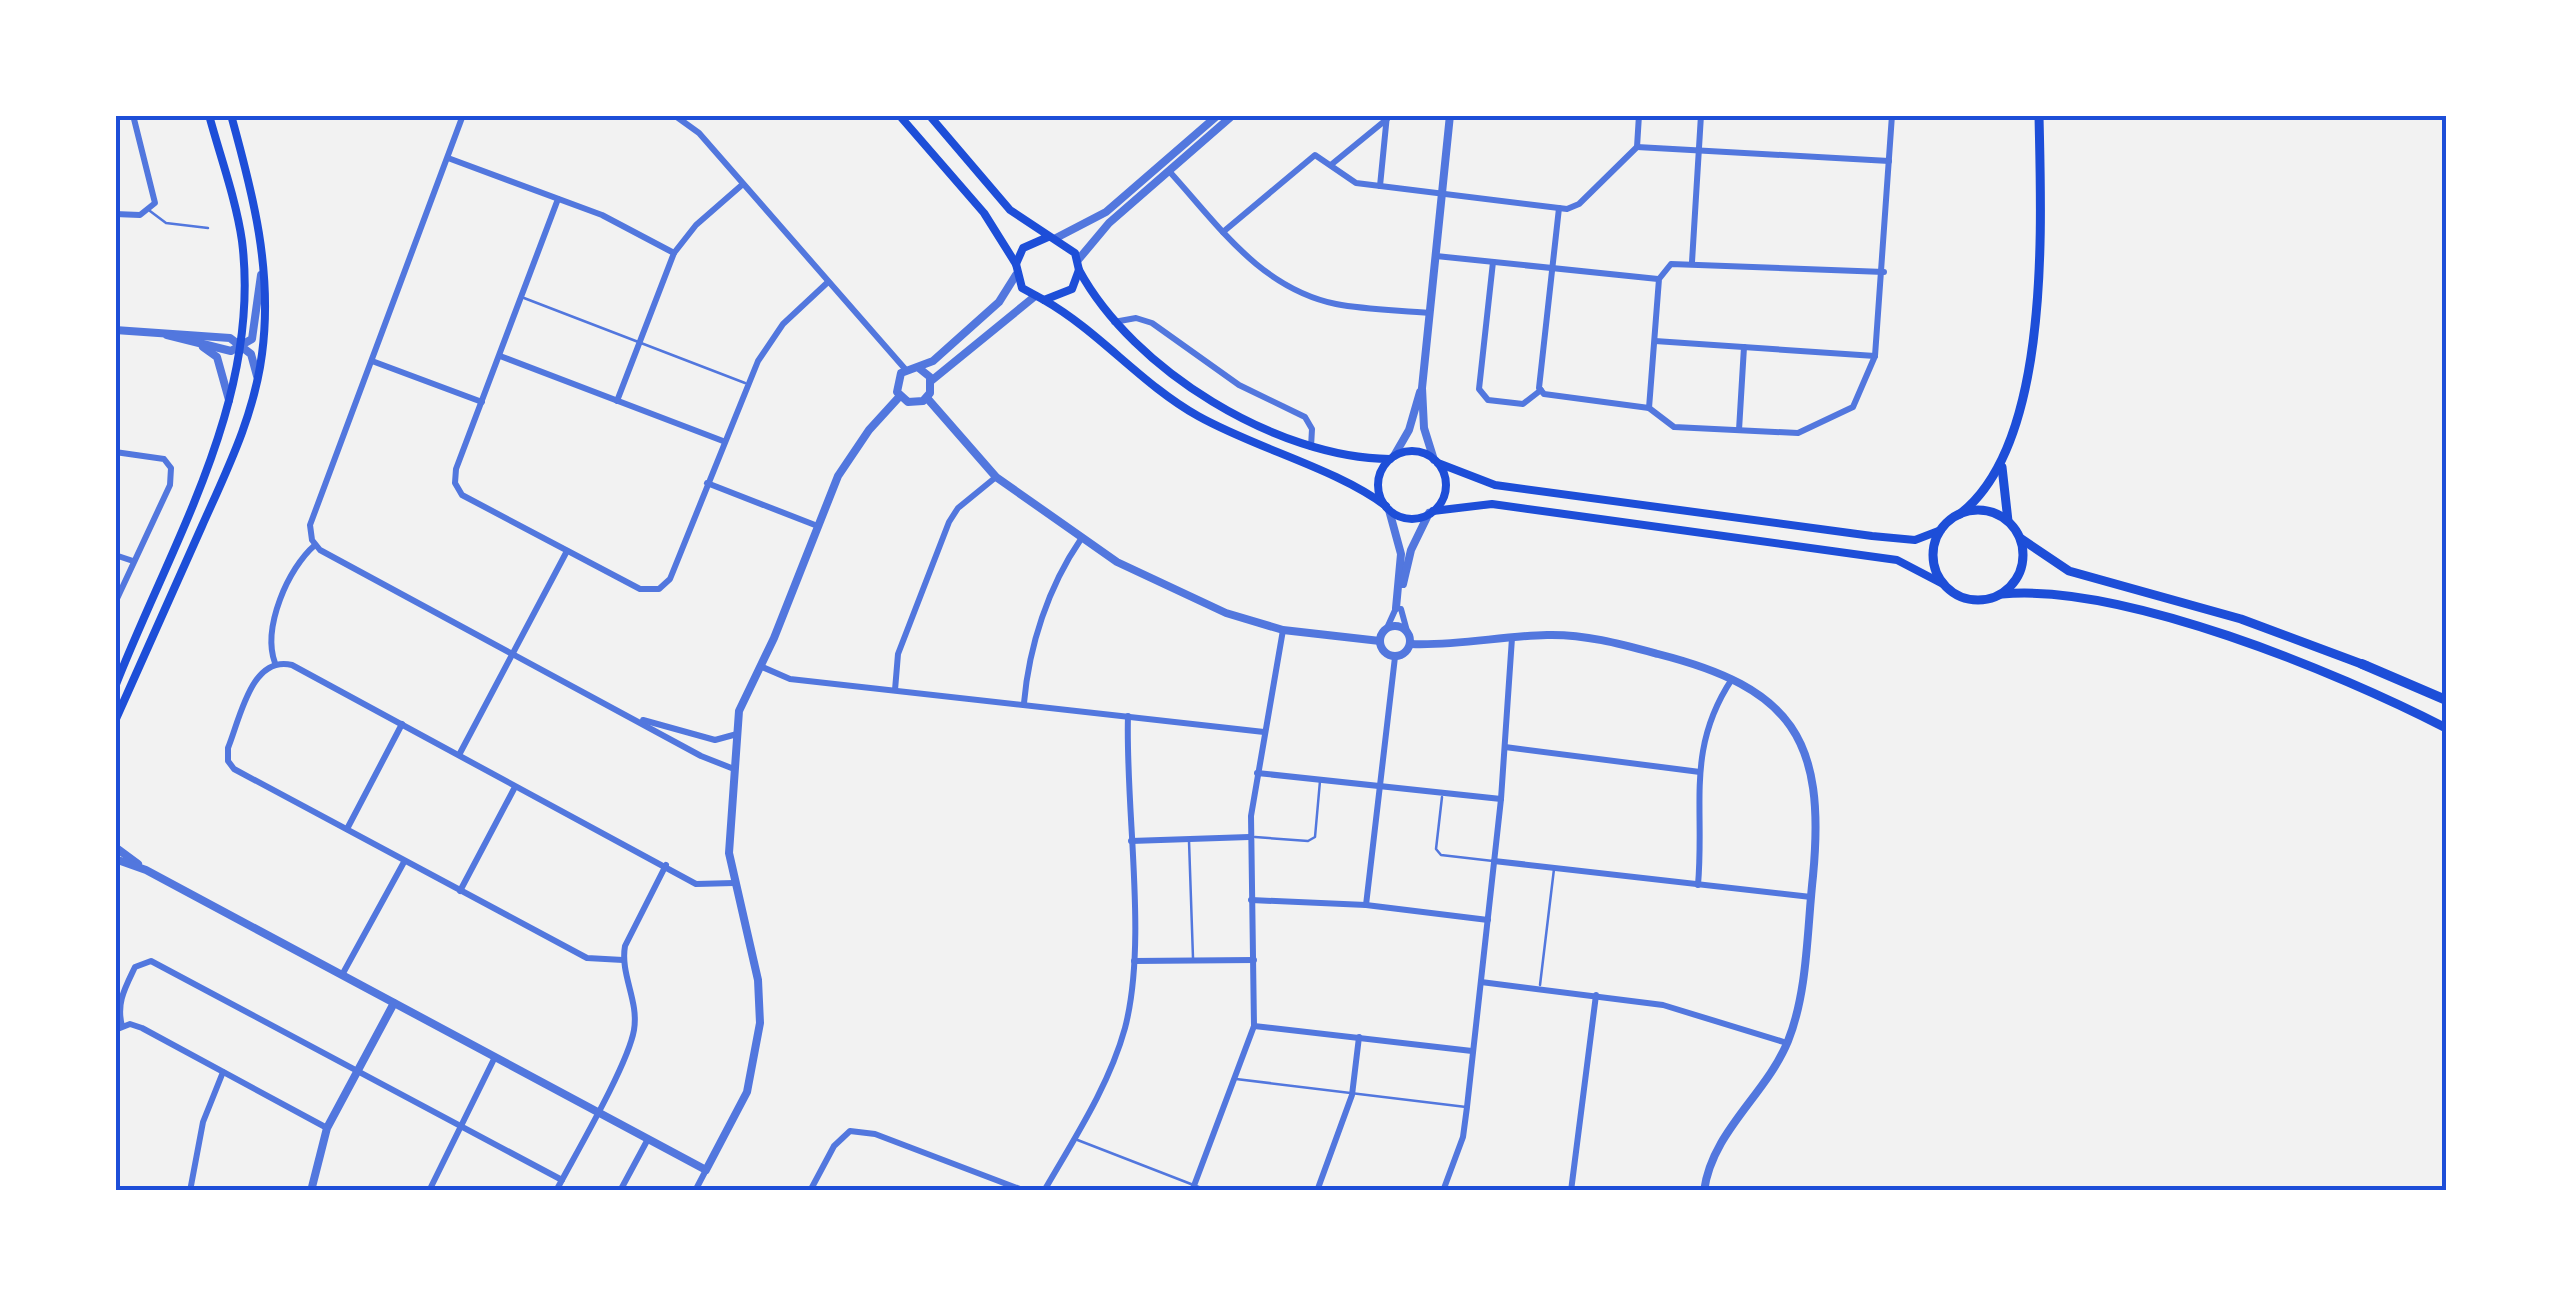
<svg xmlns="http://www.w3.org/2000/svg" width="2561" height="1306" font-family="'Golos Text',sans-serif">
<rect width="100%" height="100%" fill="#f2f2f2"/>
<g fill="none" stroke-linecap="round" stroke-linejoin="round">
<g stroke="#5277de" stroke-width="2.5">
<path d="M150,211L166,223L208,228"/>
<path d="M524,298L745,383"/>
<path d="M1442,797L1436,849L1441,855L1493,861"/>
<path d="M1255,837L1308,841L1315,837L1320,781"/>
<path d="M1189,841L1193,958"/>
<path d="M1540,985L1554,869"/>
<path d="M1236,1079L1466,1107"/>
<path d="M1075,1139L1209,1191"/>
</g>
<g stroke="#5277de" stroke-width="6">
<path d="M463,115L310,525L312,540L320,550L701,756L734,769"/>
<path d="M674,115L699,133L906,370"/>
<path d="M1637,147L1889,161"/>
<path d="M448,158L602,215L674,253"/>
<path d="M1332,164L1387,119"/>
<path d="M1169,171C1219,226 1260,288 1336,304C1367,310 1399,310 1430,313"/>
<path d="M1380,186L1387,115"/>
<path d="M558,199L456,469L455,483L462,495L640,589H659L670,579L758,361L783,324L828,282"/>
<path d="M1559,208L1539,388L1544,394L1649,408L1674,427L1798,433L1853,407L1875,356L1892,115"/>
<path d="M115,214L140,215L155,203L133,115"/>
<path d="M1223,232L1315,155L1356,183L1567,209L1579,204L1637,147L1639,115"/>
<path d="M1436,256L1658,279"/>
<path d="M1493,262L1479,389L1488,400L1523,404L1541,390"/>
<path d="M1692,262L1701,115"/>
<path d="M1114,322L1136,318L1152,323L1239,385L1305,417L1312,429L1311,447"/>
<path d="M1655,341L1875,356"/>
<path d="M500,356L723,441"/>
<path d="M372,361L482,402"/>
<path d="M617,401L674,253L696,225L743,184"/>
<path d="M1649,408L1659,279L1671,264L1884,272"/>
<path d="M1739,430L1744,347"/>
<path d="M115,452L164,459L171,468L170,485L115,603"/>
<path d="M707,483L815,525"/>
<path d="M115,555L133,561"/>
<path d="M1401,609L1407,631"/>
<path d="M1387,628L1396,608"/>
<path d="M275,663C262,628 288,568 315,545"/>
<path d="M760,666L790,679L1264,732"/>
<path d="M895,690L898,654L949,522L958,508L996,477"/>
<path d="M1024,703C1029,646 1048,587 1081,539"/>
<path d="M643,720L715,740L737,734"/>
<path d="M1505,747L1700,772"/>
<path d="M459,755L567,551"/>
<path d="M1257,773L1501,799"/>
<path d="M347,829L402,724"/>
<path d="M1131,841L1249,837"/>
<path d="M1494,861L1811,897"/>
<path d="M1698,885C1705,806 1685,750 1732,679"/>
<path d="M460,891L515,787"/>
<path d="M1251,900L1366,905L1488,920"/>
<path d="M1366,905L1395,657"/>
<path d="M623,960L587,958L234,769L228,761V748C240,719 251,655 292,665L696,884L734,883"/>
<path d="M1134,961L1254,960"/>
<path d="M342,975L404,862"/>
<path d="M1481,982L1663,1005L1787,1043"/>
<path d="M122,1026C116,1003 125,988 135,967L151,961L562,1180"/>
<path d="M1254,1026L1472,1051"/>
<path d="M115,1030L130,1024L142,1028L327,1128"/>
<path d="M190,1191L203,1122L223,1072"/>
<path d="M429,1191L495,1057"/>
<path d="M556,1191C575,1155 628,1065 634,1030C639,1000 620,975 625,946L666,865"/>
<path d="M620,1191L648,1139"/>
<path d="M695,1191L706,1170"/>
<path d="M810,1191L834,1146L850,1131L875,1134L1025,1191"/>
<path d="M1044,1191C1074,1139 1109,1086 1125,1028C1148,940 1125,810 1128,716"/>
<path d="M1192,1191L1254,1026L1251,816L1283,630"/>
<path d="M1317,1191L1352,1095L1359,1037"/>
<path d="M1443,1191L1463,1137L1467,1107L1501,799L1512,638"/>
<path d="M1571,1191L1596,995"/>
</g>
<g stroke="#5277de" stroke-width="8">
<path d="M1056,238L1106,212L1218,115"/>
<path d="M1078,260L1109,223L1233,115"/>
<path d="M115,330L230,338L251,354L257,376"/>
<path d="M167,335L231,351L252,339L261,275"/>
<path d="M203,347L217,357L229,400"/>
<path d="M920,369L930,377V393L923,401L908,402L897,392L901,373L933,361L999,302L1016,275"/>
<path d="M931,381L1034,297"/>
<path d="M927,398L996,477L1117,562L1226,613L1283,630L1380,641"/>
<path d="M1394,456L1409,430L1420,392"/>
<path d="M1434,460L1424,428L1422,388L1450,115"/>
<path d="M1389,510L1401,554L1396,608"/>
<path d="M1403,584L1411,550L1429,513"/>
<circle cx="1395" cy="641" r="15"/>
<path d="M1411,644C1457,646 1501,636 1547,635C1585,634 1621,644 1658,654C1792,688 1826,739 1813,876C1807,929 1808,991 1788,1041C1766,1095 1712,1131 1704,1191"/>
<path d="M115,847L138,864"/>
<path d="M115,859L146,870L706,1170L747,1092L760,1023L758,980L729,853L739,711L774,638L838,476L869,430L900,396"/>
<path d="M311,1191L327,1128L394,1003"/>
</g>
<g stroke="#1d4ed8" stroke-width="8">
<path d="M899,115L984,213L1016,264"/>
<path d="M929,115L1010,210L1075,253L1079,270L1072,289L1044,300L1022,288L1016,264L1023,248L1048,237"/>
<path d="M1079,270C1133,370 1277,458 1390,459"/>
<path d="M1044,300C1100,332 1141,384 1198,416C1257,449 1335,468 1386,506"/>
<circle cx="1412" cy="485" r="34"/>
<path d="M1438,463L1495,485L1872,536L1915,540L1941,530"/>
<path d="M1433,511L1492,504L1897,560L1943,584"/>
<path d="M115,687C170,545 262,400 242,241C236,199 220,156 209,115"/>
<path d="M115,721C144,656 173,591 202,526C227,470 254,416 262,354C273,271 253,194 231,115"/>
</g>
<g stroke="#1d4ed8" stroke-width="9">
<path d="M2002,467L2008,521"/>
<circle cx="1978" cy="555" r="45"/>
<path d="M1960,514C2052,443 2041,222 2039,115"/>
<path d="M2020,538L2069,571L2241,619L2367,666"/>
<path d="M2002,594C2123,583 2337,672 2446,728"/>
</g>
<path stroke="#1d4ed8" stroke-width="10" d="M2362,664L2446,700"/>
</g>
<rect width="2561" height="1306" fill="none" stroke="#ffffff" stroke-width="235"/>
<rect x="118" y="118" width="2326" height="1070" fill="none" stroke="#1d4ed8" stroke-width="4"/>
</svg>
